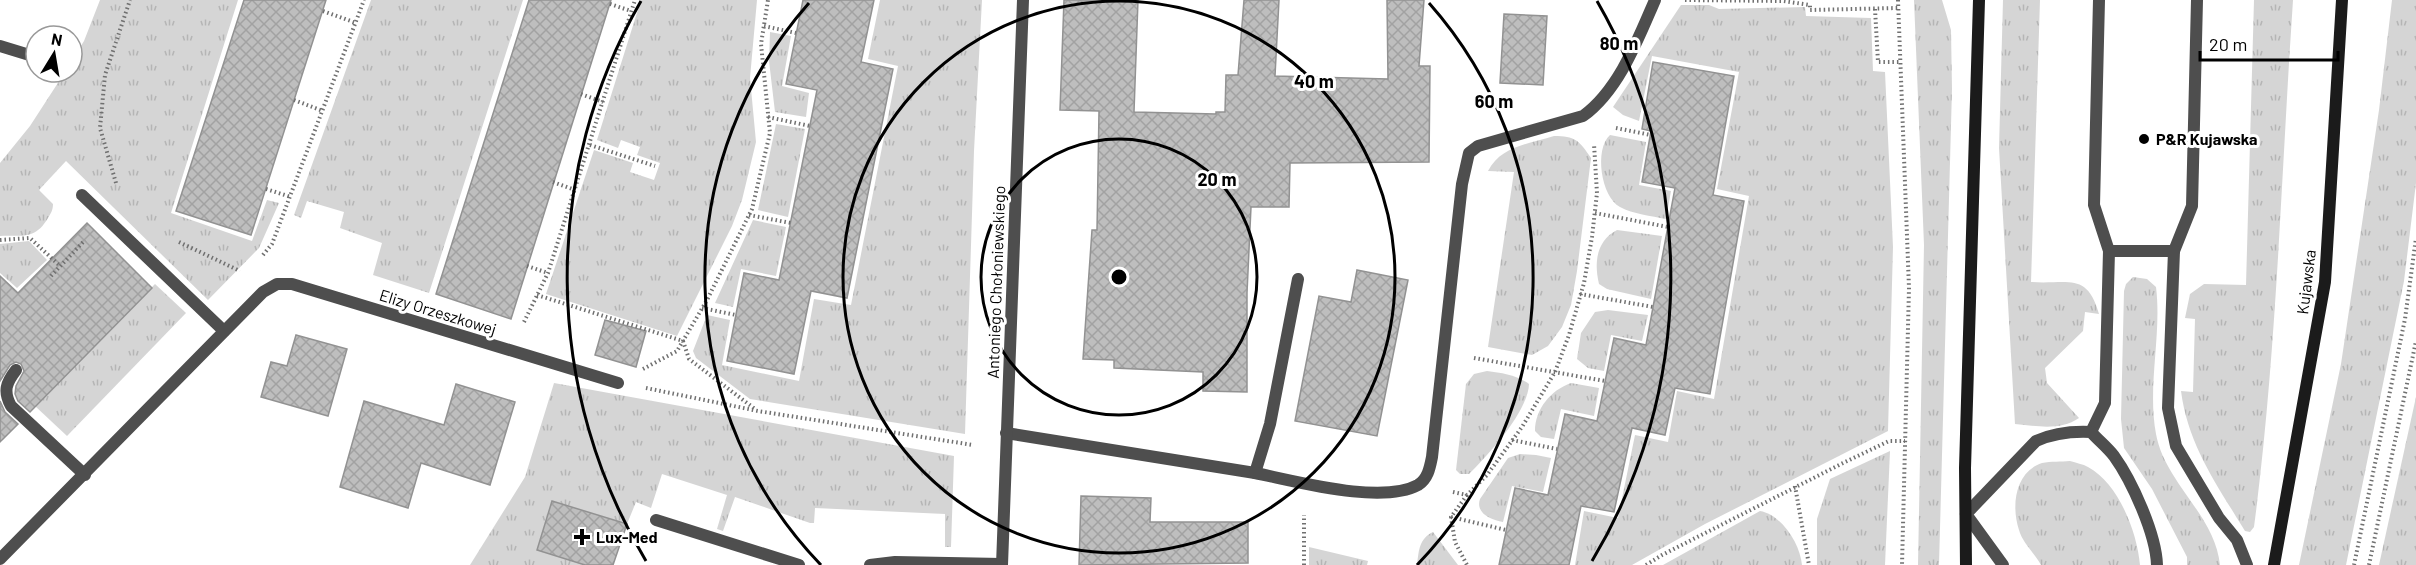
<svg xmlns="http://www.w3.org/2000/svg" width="2416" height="565" font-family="Barlow,sans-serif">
<defs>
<pattern id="grass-tufts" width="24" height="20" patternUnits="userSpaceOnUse" patternTransform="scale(1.5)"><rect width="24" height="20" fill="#d5d5d5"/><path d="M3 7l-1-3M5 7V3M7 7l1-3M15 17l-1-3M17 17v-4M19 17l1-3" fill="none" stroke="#b5b5b5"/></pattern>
<pattern id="building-cross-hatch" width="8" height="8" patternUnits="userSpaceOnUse" patternTransform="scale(1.5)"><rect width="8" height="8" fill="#bebebe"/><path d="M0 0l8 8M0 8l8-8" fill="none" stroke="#a2a2a2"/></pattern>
</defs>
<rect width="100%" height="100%" fill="#fff"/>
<g fill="url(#grass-tufts)">
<path d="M100,0H238L171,213L252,241L267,200L279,203L259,248L208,300L66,161L39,190L53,204C53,210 51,213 48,218C35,240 23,235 0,236V163L30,126L65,72H72V60L84,41Z"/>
<path d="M371,0H523L429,293L373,275L382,243L340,228L344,212L307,201L301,218L294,215Z"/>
<path d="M641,0H757L750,78L756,142L742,200L732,226L677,336L546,294L594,150L633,163L630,172L654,180L660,163L637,155L640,147L621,140L618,148L597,140Z"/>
<path d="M880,0H982L974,151L965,434L750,399L696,358L693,351L707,315L730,320L722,365L799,381L814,299L851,305L898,66L868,59Z"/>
<path d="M1914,0H1942L1951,30L1952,89L1939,565H1918L1924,245Z"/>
<path d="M2003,0H2040L2031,282C2067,285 2087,271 2099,314L2085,312L2083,331L2045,368L2047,383L2079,418C2060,431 2037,426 2015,424L1999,148Z"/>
<path d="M2254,0H2293C2281,175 2277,352 2254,527L2250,532L2245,531C2217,485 2188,445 2181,391L2193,392L2195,319L2185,318L2190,294L2204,284L2246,285Z"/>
<path d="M2392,0H2416V183L2404,281L2346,565H2299L2341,364L2379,110Z"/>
<path d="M1681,5H1709L1719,9L1805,7L1806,16L1871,18L1873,71L1885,72L1893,247L1888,431L1705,524L1632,565H1575L1584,511L1618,518L1635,435L1668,442L1677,391L1714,399L1749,196L1717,189L1739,72L1652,56L1639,121L1623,115L1613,107Z"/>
<path d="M770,32L791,36L782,86L809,93L806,117L775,112L769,61Z"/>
<path d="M776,124L805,129L788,217L758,210Z"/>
<path d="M1610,135L1646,142L1639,185L1671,191L1666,219C1651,216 1633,214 1620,207C1601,197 1594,149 1610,135Z"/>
<path d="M1554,136C1575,136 1579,140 1591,158L1577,271L1571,305L1562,327L1548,346L1532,355L1488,347L1514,172L1488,171C1501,146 1529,144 1554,136Z"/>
<path d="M753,220L786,227L776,276L741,269L733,307L715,303Z"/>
<path d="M1617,230L1662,236L1651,299L1607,289L1599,284C1594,263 1596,241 1617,230Z"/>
<path d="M29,241L47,260L17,288L0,273V244Z"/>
<path d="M2133,277L2147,279L2156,287C2162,335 2147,386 2156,434C2165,483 2215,515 2220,565H2187V557L2152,489L2124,448L2121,419L2124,291L2126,284Z"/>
<path d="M155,284L186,313L67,436L35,406Z"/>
<path d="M1608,310L1648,315L1642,341L1611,335L1604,371L1588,368L1577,359L1581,333L1595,312Z"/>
<path d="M1487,371C1502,373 1517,375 1529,384C1528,412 1488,455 1469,474H1460L1456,470L1466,384L1474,374Z"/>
<path d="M554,383L954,456L951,547H945V514L815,508L814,523H810L735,497L723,531L717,529L727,495L662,474L651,508L636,502L627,524L552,501L537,550L585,565H470L525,477Z"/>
<path d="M1571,383L1599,388L1594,416L1561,409L1554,439L1541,437L1535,431C1535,409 1551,390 1571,383Z"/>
<path d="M2416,397V565H2379Z"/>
<path d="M1890,451L1885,565H1817V519L1830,479Z"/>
<path d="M1520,454L1536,455L1551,458L1543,492L1512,486L1503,522C1491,520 1475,513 1480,499L1508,458Z"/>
<path d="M2070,461C2076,463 2083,464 2088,467C2119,484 2137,532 2140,565H2041C2035,554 2022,542 2019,530C2011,506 2015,472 2042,463C2051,461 2061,462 2070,461Z"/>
<path d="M1760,511C1782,515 1800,544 1802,565H1663Z"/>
<path d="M1433,532L1458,565H1417C1419,550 1419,539 1433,532Z"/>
<path d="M1309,547L1368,561L1367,565H1309Z"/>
</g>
<g fill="url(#building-cross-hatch)" stroke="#929292" stroke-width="1.5">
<path d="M244,0H326L251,235L176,211Z"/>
<path d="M529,0H611L511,319L436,294Z"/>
<path d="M803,0H874L861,62L893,69L847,298L811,291L794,374L727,361L744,273L779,280L817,90L786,84Z"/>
<path d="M1064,0H1138L1134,112L1216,114V112H1225L1226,75H1238L1244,0H1279L1275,76L1388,79L1387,0H1424L1419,66H1430L1429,162L1290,163L1289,207H1251L1247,293V392L1203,391V372L1114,368V360L1083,359L1092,230H1097L1099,111L1060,110Z"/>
<path d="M1504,14L1547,16L1543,85L1500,83Z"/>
<path d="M1653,62L1734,76L1713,195L1744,201L1710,394L1675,388L1665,435L1632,428L1614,512L1581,506L1569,565H1499L1515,488L1548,495L1565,414L1597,421L1614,338L1646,345L1675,188L1642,182L1651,131L1642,129Z"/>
<path d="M87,223L152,288L30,412L18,401L15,394L16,386L24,371L21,364L16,362L10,365L0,381V276L18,293Z"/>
<path d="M1357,270L1408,280L1377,436L1295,421L1319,296L1351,302Z"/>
<path d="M605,320L646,331L636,367L595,355Z"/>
<path d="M296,335L347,349L328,416L261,397L271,362L287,366Z"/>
<path d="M456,384L515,402L490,485L421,463L408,508L340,487L364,401L444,425Z"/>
<path d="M0,401L5,412L18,424L0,442Z"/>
<path d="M1081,496L1151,498L1150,522H1248V563L1079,565Z"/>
<path d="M552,501L627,524L613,565H585L537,550Z"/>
</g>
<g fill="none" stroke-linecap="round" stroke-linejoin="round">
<g stroke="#707070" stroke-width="4" stroke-dasharray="1.5 3" stroke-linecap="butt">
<path d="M1685,0L1783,1L1810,5V10L1898,8"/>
<path d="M1898,0L1909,288L1902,565"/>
<path d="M610,4L631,11"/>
<path d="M1875,9L1878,62H1900"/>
<path d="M323,11L356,23"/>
<path d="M764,26L796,33"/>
<path d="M581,94L603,102"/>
<path d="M294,100L323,111"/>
<path d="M768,117L810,126"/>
<path d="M1616,128L1651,135"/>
<path d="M590,145L655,166"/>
<path d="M553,182L575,190"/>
<path d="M116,183L100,128L105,75L130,0"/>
<path d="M266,189L291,197"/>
<path d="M1595,213L1668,227"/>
<path d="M749,215L791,223"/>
<path d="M0,240L30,238L60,266"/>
<path d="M179,242L240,271"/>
<path d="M263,255L272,244L364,0"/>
<path d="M527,266L548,273"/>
<path d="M51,276L85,240"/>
<path d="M1580,294L1653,307"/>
<path d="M537,295L683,341L689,359L755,409"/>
<path d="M702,308L736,315"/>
<path d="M524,322L548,273L635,0"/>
<path d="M1474,358L1605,381"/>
<path d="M643,369L677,351L707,300L752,209L770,133L761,44L768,0"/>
<path d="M646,388L758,411L973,445"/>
<path d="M1512,440L1557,449"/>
<path d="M1795,486L1809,565"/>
<path d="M1453,492L1467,495L1487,475L1522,427L1555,372L1569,335L1584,283L1592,237L1597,193L1594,144"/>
<path d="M1467,495L1451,517L1455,542L1467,565"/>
<path d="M1451,517L1506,530"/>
<path d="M1304,565V515"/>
<path d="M1646,565L1662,555L1843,463L1889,441H1905"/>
<path d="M2354,565L2405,319L2416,238"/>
<path d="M2369,565L2416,341"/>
</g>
<g stroke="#4e4e4e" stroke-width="12">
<path d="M2099,0L2094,205L2109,251"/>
<path d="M0,46L36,57"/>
<path d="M82,195L224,331"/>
<path d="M2174,251L2192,206L2197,0"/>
<path d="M16,370C6,383 3,391 11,406L85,475"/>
<path d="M2091,432L2105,403L2109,251H2174L2168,408L2176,446L2219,518L2237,540L2247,565"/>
<path d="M1006,433L1255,473L1270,424L1298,279"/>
<path d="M1255,473C1296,481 1381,505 1418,485C1428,479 1430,467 1432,457L1462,184L1469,153L1478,146L1583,116C1619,90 1638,39 1655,0"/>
<path d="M656,520L799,565"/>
<path d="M870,565L895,562L1002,564"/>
<path d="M2003,565L1966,514L2036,441C2054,433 2071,431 2091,432C2098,440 2107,447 2114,456C2132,481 2156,534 2157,565"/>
</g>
<g stroke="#4e4e4e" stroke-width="12">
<path d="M0,559L263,292L277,284H292L618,383"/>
<path d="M1002,565L1023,0"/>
</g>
<g stroke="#1b1b1b" stroke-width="12">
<path d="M1966,565L1965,468L1979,0"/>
<path d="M2274,565L2325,282L2342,0"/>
</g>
</g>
<g fill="none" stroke="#000" stroke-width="3">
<circle cx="1119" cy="277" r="138"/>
<circle cx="1119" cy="277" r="276"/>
<path d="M821 565A414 414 0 0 1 809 3M1429 3A414 414 0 0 1 1417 565"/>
<path d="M646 561A552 552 0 0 1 641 1M1597 1A552 552 0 0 1 1592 561"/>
</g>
<g fill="#000" stroke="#fff" stroke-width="2">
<circle cx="2144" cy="139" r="6"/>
<path d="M579 528h6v6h6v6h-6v6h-6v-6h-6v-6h6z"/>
</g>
<g text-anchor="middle" stroke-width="6" stroke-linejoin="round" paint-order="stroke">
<g font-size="16" font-weight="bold" fill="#000" stroke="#fff" text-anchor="start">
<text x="2156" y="145">P&amp;R Kujawska</text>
<text x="596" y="543">Lux-Med</text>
</g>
<g font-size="16" fill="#000" stroke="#fff">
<text transform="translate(996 282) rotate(-88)" y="6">Antoniego Chołoniewskiego</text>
<text transform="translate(2306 282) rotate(-83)" y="6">Kujawska</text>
<text transform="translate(438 312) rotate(17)" y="6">Elizy Orzeszkowej</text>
</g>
</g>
<circle cx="1119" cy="277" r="9" fill="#000" stroke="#fff" stroke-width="3"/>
<g font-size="18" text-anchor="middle" font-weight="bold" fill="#000" stroke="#fff" stroke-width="6" stroke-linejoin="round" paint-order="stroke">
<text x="1619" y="50">80 m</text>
<text x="1314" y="88">40 m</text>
<text x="1494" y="108">60 m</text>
<text x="1217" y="186">20 m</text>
</g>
<g transform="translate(54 54) rotate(11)"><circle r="28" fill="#ffffff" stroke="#999999" stroke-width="1.5"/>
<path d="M0-4.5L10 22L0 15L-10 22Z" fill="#000000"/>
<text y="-9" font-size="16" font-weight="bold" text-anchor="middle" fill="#000000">N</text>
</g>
<path d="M2200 51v9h138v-9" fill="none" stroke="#000000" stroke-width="3"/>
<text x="2209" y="51" font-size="18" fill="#000000" stroke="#ffffff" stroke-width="4.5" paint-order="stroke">20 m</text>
</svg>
